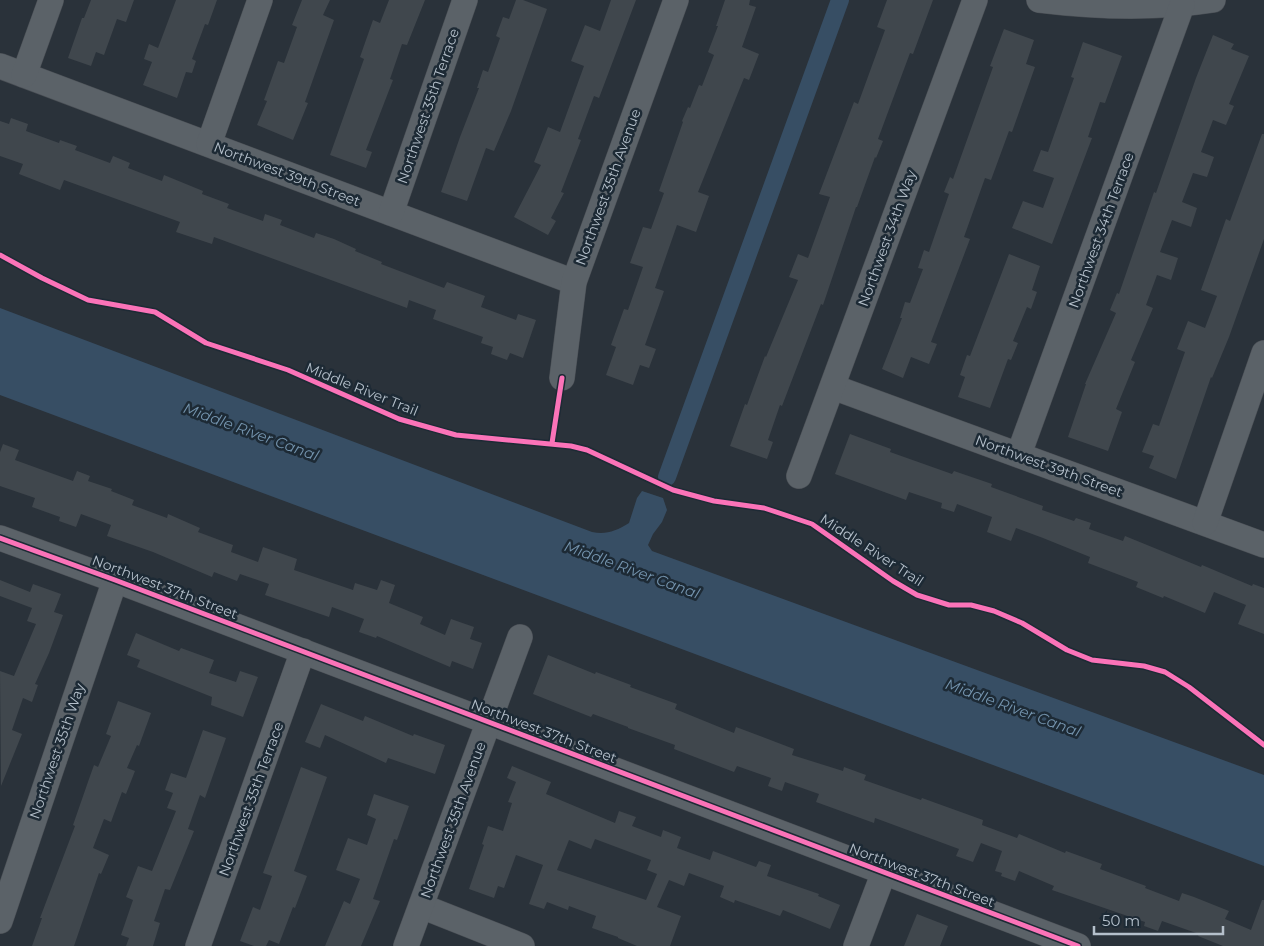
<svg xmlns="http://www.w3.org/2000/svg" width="1264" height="946" font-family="Montserrat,sans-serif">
<rect width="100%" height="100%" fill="#2a323a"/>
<path fill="#374e64" d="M0,308L592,532C606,535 616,531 629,523L637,498L642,491L663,498L667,510L662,522L653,534L648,545L652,551L1264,775V866L0,395Z"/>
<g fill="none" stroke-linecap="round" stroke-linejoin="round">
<path stroke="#374e64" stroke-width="18" d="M667,477L840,0"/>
</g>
<g fill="#40474d" fill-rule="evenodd">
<path d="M91,0H134L126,22L117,19L104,55L96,52L91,66L68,58L82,18H84Z"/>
<path d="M176,0H217L208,25L205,24L192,59L196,61L192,73L186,72L177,98L143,85L152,62L144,59L149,44L158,48Z"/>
<path d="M302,0H330L323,15L334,20L305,102L308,103L293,140L257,125L267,101L264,100L278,61L284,63L297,27L292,25Z"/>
<path d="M389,0H425L407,45L402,44L390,79L393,80L366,150L372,152L366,168L330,155L364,59L360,57L373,20L380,23Z"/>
<path d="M516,0H523L547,9L511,111L494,151L486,148L467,201L441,192L460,137L479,88H477L483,70L488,72L500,38L496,36L503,17L509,19Z"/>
<path d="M611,0H636L599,98L594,96L578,139L581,140L561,192L564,193L551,218L556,221L548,235L514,217L541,165L534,162L548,127L560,132L584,66L571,61L585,25L600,31Z"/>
<path d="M725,0H750L749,5L756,7L742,47L759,54L749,80L744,78L698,192L709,196L696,232L677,225L655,288L664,291L645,345L656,349L649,368L640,365L633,385L606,375L616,347L611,345L624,309L628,310L643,267L630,263L643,227L651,229L664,193L659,191L683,122L682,121L688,107L690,108L699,85L702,86L714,55L708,52L718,26H716Z"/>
<path d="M887,0H933L913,54L910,53L878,139L883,141L876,158L875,157L857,207H856L823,305L821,304L782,406L780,405L768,440L773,442L767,459L730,446L745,404L747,405L765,356L766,357L798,280L789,277L798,254L808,258L830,197L819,194L854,102L858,104L885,30L877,27Z"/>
<path d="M1004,29L1034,40L1026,64L1035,67L1012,132L1009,131L991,180L985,178L964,237L970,239L931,342L937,344L929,364L911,357L903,378L882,369L902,318H900L905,302L910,303L923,269L918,268L924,250L929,252L941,217L949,194L944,192L950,177L953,179L993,67L990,66Z"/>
<path d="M1213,35L1234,44L1231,49L1249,56L1229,104L1234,106L1226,125L1213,120L1201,152L1214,157L1207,177L1193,173L1182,202L1197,208L1191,227L1172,220L1160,252L1178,258L1171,280L1157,275L1146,305L1153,308L1131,360L1135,362L1116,409L1122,412L1108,451L1068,437L1086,384H1085L1116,313L1110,310L1117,293L1119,294L1154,192L1156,193L1196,78Z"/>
<path d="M1083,42L1122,56L1105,103L1100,102L1088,137L1092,138L1052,244L1012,228L1023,201L1043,208L1054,178L1033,171L1041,150L1048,152L1074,78L1071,77Z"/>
<path d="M11,118L28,124L26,131L59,143L60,140L77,146L75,150L110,163L113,156L130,163L128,168L162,181L164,175L203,191L202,194L229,204L227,208L263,221L265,214L282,220L280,225L314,238L316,233L334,239L356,249L355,251L382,262L381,264L444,288L447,282L485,296L481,307L516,320L518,314L536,320L523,358L510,353L507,360L491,354L493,347L481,343L483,337L433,319L436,310L409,300L407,308L214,237L212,244L176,232L180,222L64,180L60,190L19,174L23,164L0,156V121L9,124Z"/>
<path d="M1262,134H1264V239L1229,337L1212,378L1211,377L1176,479L1149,468L1154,456L1142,452L1153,424L1159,426L1185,352L1177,349L1188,321L1205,328L1217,296L1201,290L1226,219L1230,221Z"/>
<path d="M1009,254L1040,266L1032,290L1037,292L1031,309L1027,307L1013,341L1018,343L1011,360L1008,359L990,408L958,397L965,377L960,375L967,355L970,356Z"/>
<path d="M850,434L891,449L890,452L952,474L954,471L992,484L991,487L1043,506L1042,510L1074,521L1076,518L1091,523L1089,529L1123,541L1125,536L1201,567L1202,565L1252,586L1253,584L1264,588V634L1238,624L1246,605L1214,592L1205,613L1164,596L1163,598L1136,587L1138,582L1088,563L1090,557L1043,538L1016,528L1011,541L987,532L992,517L957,504L954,512L941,508L942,503L909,492L906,500L835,474Z"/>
<path d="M3,444L19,450L15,460L73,481L77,471L90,476L88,481L112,489L111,491L134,500L132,505L167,518L168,514L200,528L198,532L233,545L231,552L258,562L263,547L297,559L294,570L353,590L355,583L377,590L381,580L395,585L389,603L423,617L420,624L445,635L451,619L474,627L470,639L482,643L473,669L452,661L450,667L377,636L376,638L359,632L364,619L332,607L329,617L265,595L269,584L240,574L237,581L214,572L212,577L153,552L107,536L111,525L81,514L76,527L59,521L60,517L32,507L35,498L0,486V452Z"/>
<path d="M0,580L30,592L33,584L61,594L54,612L63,615L49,653L35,684L38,685L32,702L23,698L12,730L22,734L1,786L0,671L14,676L36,624L27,621L32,608L0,596Z"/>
<path d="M136,633L179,651L181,648L214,660L209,673L236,682L240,671L258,677L243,717L211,705L212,697L137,667L140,660L127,655Z"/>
<path d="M548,655L595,674L596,672L631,685L630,687L677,704L675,709L734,733L736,727L794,749L792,755L843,771L844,767L866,775L864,780L921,800L922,798L983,820L982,825L1017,838L1019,834L1065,853L1066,851L1102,864L1100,869L1146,886L1145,888L1179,901L1182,893L1194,897L1229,911L1225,919L1251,930L1262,900H1264V946H1223L1198,936L1199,934L1162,921L1158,931L1144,926L1145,922L1052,890L1054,886L1019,871L1015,881L1001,876L1002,873L995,871L1002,851L981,843L973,862L956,856L959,849L875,818L874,823L816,802L819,794L785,782L782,791L768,786L771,778L737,766L734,772L674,749L675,745L628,728V727L593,714L591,717L533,694Z"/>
<path d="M118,701L151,713L139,746L137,745L127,768L135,771L126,794L122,792L111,822L104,819L93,848L109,855L101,874L99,873L74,946H32L42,918H40L75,826L73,825L89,779L94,765L98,767L111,736L106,734Z"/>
<path d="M321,704L363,721L365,716L413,736L414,734L445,745L435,774L388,758L386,763L325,735L320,748L305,742Z"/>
<path d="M203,730L226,738L205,798L200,795L188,829L194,831L170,890L165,889L154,921L160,923L153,946H126L129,938L121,935L133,900L126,897L138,866L152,871L176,811L167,808L173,793L165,790L171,773L186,778Z"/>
<path d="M512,766L551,782L546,794L615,823L619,811L636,817L632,826L661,837L663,830L681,837L677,848L710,860L713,851L756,867L759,861L771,865L767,876L819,894L818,896L840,905L830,929L783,910L780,916L735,900L734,903L720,897L724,886L689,873L684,886L669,880L657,907L681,916L670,946H637L618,938V937L592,928L596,916L569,906L568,910L547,902L544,909L529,904L543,865L516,855L504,888L498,886L494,898L469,889L484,845L482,844L488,826L503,831L512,803L508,802L516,782L507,778ZM595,839L651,860L647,870L657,874L646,900L557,870L569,840L591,849Z"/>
<path d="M301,767L327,777L294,871L307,876L295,908L293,907L279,944L269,940L266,946H254L240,941L253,907L260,910L272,876L263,873Z"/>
<path d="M374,794L409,806L397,840L394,839L373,899L380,901L361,946H325L344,901L350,904L360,879L336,870L348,838L367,845L376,819L367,815Z"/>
<path d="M917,914L948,926L940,946H904Z"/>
</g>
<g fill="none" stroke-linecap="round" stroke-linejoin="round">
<g stroke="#494e54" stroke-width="26">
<g id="minor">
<path d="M1039,0C1096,7 1156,9 1213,0"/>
<path d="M0,66L574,282"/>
<path d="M24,75L51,0"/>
<path d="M209,144L260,0"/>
<path d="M391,213L465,0"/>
<path d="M562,378L574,282L676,0"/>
<path d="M833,387L1264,545"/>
<path d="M1019,454L1182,5"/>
<path d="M799,476L975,0"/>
<path d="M1205,523L1264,353"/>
<path d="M0,538L115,580L1078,946"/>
<path d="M421,906L522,946"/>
<path d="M0,921L115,580"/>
<path d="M198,946L303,651"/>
<path d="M406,946L520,637"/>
<path d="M856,946L884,872"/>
</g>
</g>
<use href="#minor" stroke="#5b6268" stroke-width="25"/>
<g stroke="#1d2a35" stroke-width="8">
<g id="cycleway">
<path d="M0,255L42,278L88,300L155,312L206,343L288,370L399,419L456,435L571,446L587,450L673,490L714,501L764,508L812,524L893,581L917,595L949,605H971L994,611L1022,623L1067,650L1092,660L1144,666L1165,672L1189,687L1264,745"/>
<path d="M552,443L562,378"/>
<path d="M0,538L115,580L1078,946"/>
</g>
</g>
<use href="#cycleway" stroke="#fb73b8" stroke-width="5"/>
</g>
<g text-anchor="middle" stroke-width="5" stroke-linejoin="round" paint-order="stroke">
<g font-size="14" fill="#b5c0cb" stroke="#1d2a35">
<text transform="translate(428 106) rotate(-71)" y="5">Northwest 35th Terrace</text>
<text transform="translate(287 174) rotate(21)" y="5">Northwest 39th Street</text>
<text transform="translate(608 187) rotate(-70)" y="5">Northwest 35th Avenue</text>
<text transform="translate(1101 230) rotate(-70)" y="5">Northwest 34th Terrace</text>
<text transform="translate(887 238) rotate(-70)" y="5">Northwest 34th Way</text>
<text transform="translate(362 389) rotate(22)" y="5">Middle River Trail</text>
<text transform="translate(1049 466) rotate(20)" y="5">Northwest 39th Street</text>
<text transform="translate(872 550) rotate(33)" y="5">Middle River Trail</text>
<text transform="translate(165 587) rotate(21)" y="5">Northwest 37th Street</text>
<text transform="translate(544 731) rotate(21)" y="5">Northwest 37th Street</text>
<text transform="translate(57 751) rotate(-71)" y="5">Northwest 35th Way</text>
<text transform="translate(251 799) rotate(-70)" y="5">Northwest 35th Terrace</text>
<text transform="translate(453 820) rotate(-70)" y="5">Northwest 35th Avenue</text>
<text transform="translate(922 875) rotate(21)" y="5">Northwest 37th Street</text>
</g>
<g font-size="15" font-style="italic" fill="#7494ae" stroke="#1d2a35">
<text transform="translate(251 432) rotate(20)" y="5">Middle River Canal</text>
<text transform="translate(632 570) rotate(20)" y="5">Middle River Canal</text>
<text transform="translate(1013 708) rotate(20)" y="5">Middle River Canal</text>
</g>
</g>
<path d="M1094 926v8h129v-8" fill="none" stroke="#b5c0cb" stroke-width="2.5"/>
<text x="1102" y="926" font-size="15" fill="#b5c0cb" stroke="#1d2a35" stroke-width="4" paint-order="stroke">50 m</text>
</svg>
